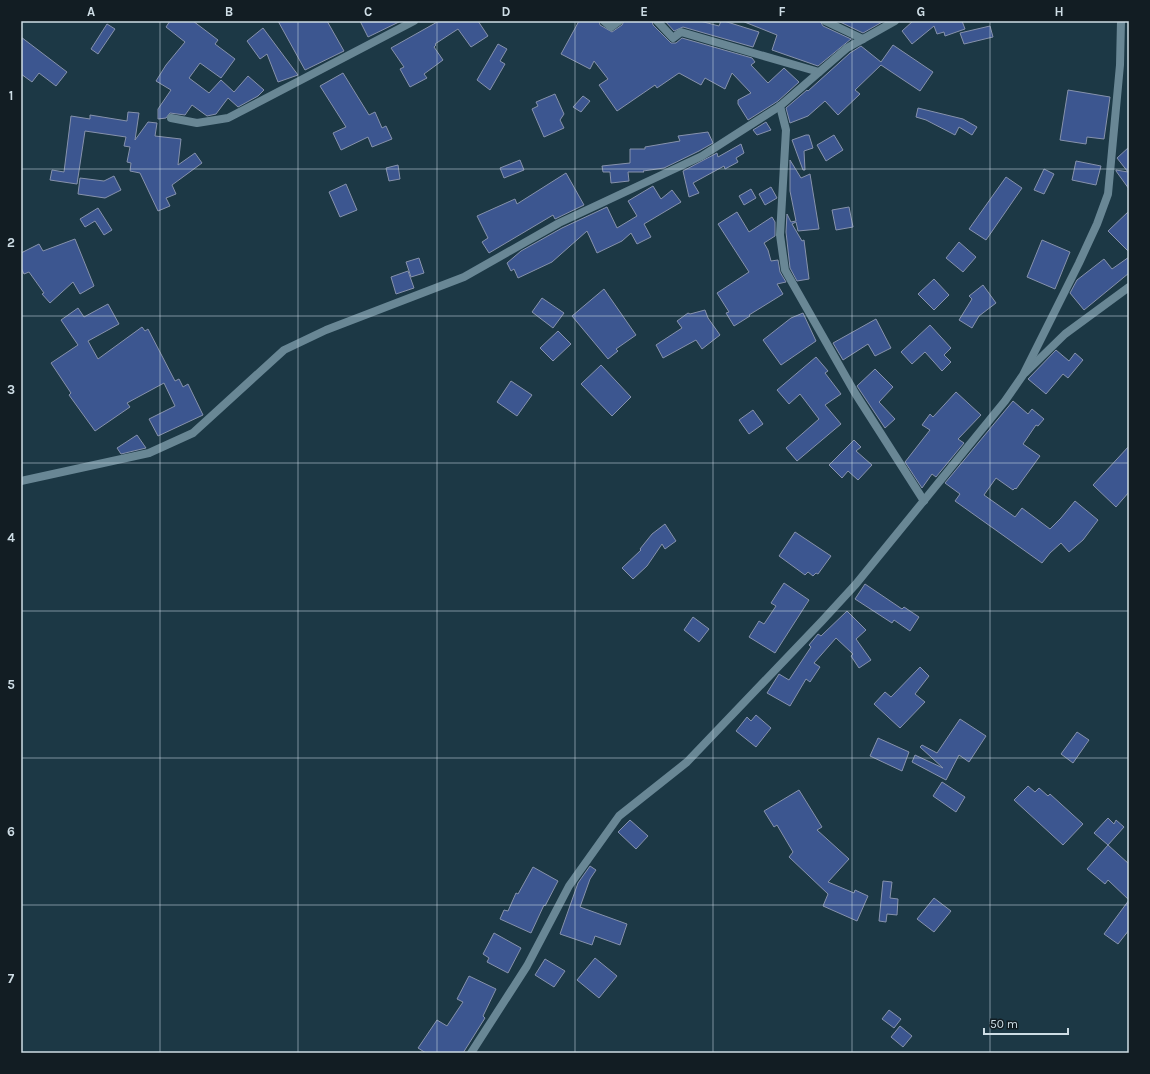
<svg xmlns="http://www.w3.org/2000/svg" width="1150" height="1074" font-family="Karla,sans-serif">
<rect width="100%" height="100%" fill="#1c3845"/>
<g fill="#3c5690" stroke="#8692ac">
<path d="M170,21H193L218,40L215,44L235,59L221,78L200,63L189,78L209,93L221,80L234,92L248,76L264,90L258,96L238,107L228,98L216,114L207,116L192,105L185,115L170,113L166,118L158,119V109L171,90L156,81L166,65L185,42L166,27Z"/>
<path d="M278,21H327L344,51L305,70Z"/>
<path d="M360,21H401L368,37Z"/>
<path d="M439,21H478L488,36L471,47L458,29L435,44L436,45L434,47L443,60L424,74L427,78L410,87L400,69L404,67L391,48Z"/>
<path d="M579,21H599L600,25L612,32L622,25L624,21H652L653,25L671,43H676L682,38L752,58L755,62L751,65L768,83L784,68L799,82L778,101L748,120L738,104V100L751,93L732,73L725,89L705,78L701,85L679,73L657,88L655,85L617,111L599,85L608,79L594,61L590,69L561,54Z"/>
<path d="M665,21H700L719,26L721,21H724L759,32L753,47L683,27L674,31Z"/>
<path d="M742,21H820L823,26L851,39L818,66L772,50L777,35Z"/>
<path d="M838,21H884L863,33Z"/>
<path d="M913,21H962L965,29L945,36L944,32L937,34L934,26L912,44L902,31Z"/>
<path d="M107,24L115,29L98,54L91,49Z"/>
<path d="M990,26L993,37L964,44L960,33Z"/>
<path d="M263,28L298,75L278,82L267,54L260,59L247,41Z"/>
<path d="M21,37L67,72L56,86L39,73L32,82L21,74Z"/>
<path d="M498,44L507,49L500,61L505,64L490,90L477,80Z"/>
<path d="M893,45L933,72L920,91L881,65L855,90L860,94L838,115L825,101L808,116L790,123L786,108L807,90L808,91L850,53L861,46L881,62Z"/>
<path d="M343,73L369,115L375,112L382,128L386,126L392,139L372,147L368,137L341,150L333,133L346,127L320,86Z"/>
<path d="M1068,90L1110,97L1104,139L1087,137L1086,144L1060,140Z"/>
<path d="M555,94L564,114L560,120L564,128L544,137L532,109L538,106L536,102Z"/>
<path d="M583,96L590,101L581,112L573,107Z"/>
<path d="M918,108L963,119L977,127L972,135L959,127L955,135L926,120L916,117Z"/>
<path d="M128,112L139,113L135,140L148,122L157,123L155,136L181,139L178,165L195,153L202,163L172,185L176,194L166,198L170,206L158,211L140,173L130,171L131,163L127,162L130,147L124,146L126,137L85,131L77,184L50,180L52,170L64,172L71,116L90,119V115L127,121Z"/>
<path d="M766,122L771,130L757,135L753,130Z"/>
<path d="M708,132L713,143L699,151L664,168L643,171L644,172H628L629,181L611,183L610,172H603L602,166L630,163V149H645V147L680,141L678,136Z"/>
<path d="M806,135H809L813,148L804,151L805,170H803L792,140Z"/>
<path d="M834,135L843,150L826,161L817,145Z"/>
<path d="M741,144L744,153L736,158L738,162L725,169L724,166L693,183L699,193L689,197L683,171L717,153L718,157Z"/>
<path d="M1129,147V189L1116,171V170L1128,172L1117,158Z"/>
<path d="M520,160L524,170L504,178L500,168Z"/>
<path d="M790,160L801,178L810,174L819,229L798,231L796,222L792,224L802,241L804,240L809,279L797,281L790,268L786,232L787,214L791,222L796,221L790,191Z"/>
<path d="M1076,161L1101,166L1096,185L1072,180Z"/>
<path d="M398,165L400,179L389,181L386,168Z"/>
<path d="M1044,169L1054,174L1044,194L1034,190Z"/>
<path d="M566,173L584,205L555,219L553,215L489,253L482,242L488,238L477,216L515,199L517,204Z"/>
<path d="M114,176L121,190L105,198L78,194L80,178L104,181Z"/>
<path d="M1006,177L1022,188L986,240L969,229Z"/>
<path d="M346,184L357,210L340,217L329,192Z"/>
<path d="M653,186L661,199L672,190L681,202L644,224L651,237L637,244L631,233L622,241L597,253L587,231L552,262L518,278L514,269L511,271L507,263L521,251L562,228L607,207L617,228L637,216L628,201Z"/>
<path d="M771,187L777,198L765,205L759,194Z"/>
<path d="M751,189L756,198L744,205L739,196Z"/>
<path d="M849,207L853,227L836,230L832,210Z"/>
<path d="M98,208L112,230L104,235L95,221L85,227L80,219Z"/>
<path d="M1129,211V252L1108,231Z"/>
<path d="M737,212L749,232L772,217L775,222V236L764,243L768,250L771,261L778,260L780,272L786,282L777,284L783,294L749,315L750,316L734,326L726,313L729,312L717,293L749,272L718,224Z"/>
<path d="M75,239L94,286L80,294L73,282L50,303L42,294L44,293L29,272L24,274L21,268V253L39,244L43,251Z"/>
<path d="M1042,240L1070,252L1055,289L1027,277Z"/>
<path d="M959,242L976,257L963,272L946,258Z"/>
<path d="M1129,257V273L1084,310L1070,293L1077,280L1104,259L1112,269Z"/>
<path d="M419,258L424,273L411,277L406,262Z"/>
<path d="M408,271L414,288L396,294L391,277Z"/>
<path d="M934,279L949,295L934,310L918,294Z"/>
<path d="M983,285L996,303L979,316L972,328L959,320L972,299L969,296Z"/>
<path d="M604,289L636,335L616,349L618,351L608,359L572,316Z"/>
<path d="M542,298L564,313L553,328L532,312Z"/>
<path d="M108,304L119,324L88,341L98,359L142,327L145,331L148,329L175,381L179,379L183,387L188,384L203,415L158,436L149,419L175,406L164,383L127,403L130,407L95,431L69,395L71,393L51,363L78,345L61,320L78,308L84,317Z"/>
<path d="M705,310L708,318L720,335L702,349L696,340L663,358L656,345L682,328L677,321L688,313L690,314Z"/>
<path d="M803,313L816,341L781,365L763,340L791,318Z"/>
<path d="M876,319L891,348L875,356L868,344L843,360L833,343Z"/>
<path d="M930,325L951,348L944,355L951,362L942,371L925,352L912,364L901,352Z"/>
<path d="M558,331L571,344L553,361L540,348Z"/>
<path d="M1056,350L1069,361L1075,353L1083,360L1068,378L1063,374L1046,394L1028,379Z"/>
<path d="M816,357L828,371L825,373L841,394L825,405L841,424L797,461L786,448L819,419L800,394L789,404L777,390Z"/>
<path d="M601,365L631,397L612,416L581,384Z"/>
<path d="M875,369L893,387L879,402L895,419L885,428L857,386Z"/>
<path d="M511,381L532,395L517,416L497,402Z"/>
<path d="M956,392L981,415L958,439L964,443L936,477L932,474L922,488L905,462L930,430L922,425L930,414L933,417Z"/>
<path d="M1013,401L1028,414L1032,409L1044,419L1038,426L1036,425L1023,444L1040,456L1016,489L1015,488L1013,490L996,478L984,495L1015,517L1022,508L1050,529L1061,518L1075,501L1098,520L1083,540L1069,552L1061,543L1050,553L1042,563L955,501L960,494L945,483Z"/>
<path d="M753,410L763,424L749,434L739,420Z"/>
<path d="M137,435L146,448L121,454L117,448Z"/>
<path d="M854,440L861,447L856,451L872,465L858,480L848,471L842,478L829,465Z"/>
<path d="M1129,446V492L1116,507L1093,485Z"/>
<path d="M665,524L676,541L665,549L662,544L647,566L633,579L622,568L641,550L640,549L652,534Z"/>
<path d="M795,532L831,556L818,574L816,573L813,576L808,572L805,575L779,556Z"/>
<path d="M784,583L809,600L775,653L749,637L759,621L764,624L776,606L771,603Z"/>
<path d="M865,584L902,609L904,607L919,617L910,631L894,620L892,623L855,599Z"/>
<path d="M847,611L866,630L856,639L871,660L859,668L851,656L853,654L836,638L814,663L820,667L810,682L806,679L790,706L767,693L779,674L789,680L811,647L809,645L818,634L821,636Z"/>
<path d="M693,617L709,629L699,642L684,630Z"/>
<path d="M920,667L929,676L915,694L925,702L900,728L874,704L885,692L891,697Z"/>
<path d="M756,715L771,728L756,747L736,731L747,717L751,721Z"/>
<path d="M960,719L986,736L969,762L959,755L946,780L912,762L915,755L943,768L920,747L922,745L937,753Z"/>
<path d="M1077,732L1089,740L1073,763L1061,754Z"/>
<path d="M878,738L909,752L902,771L870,756Z"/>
<path d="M942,782L965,797L956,812L933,796Z"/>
<path d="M1028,786L1035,792L1039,788L1048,796L1050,794L1083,824L1063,845L1014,800Z"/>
<path d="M799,790L822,827L817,830L849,859L828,882L854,893L855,890L868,896L857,921L823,906L828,894L789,857L793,852L777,825L774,827L764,811Z"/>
<path d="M1108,818L1114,824L1116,820L1124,827L1108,845L1094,833Z"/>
<path d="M630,820L648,836L636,849L618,832Z"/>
<path d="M1108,845L1129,864V930L1118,944L1104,934L1129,900L1108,880L1105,884L1087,869Z"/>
<path d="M590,866L596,870L590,879L580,907L627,924L620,945L595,936L592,945L560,934L578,883Z"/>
<path d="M533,867L558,881L545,906L544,905L531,933L500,919L504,910L508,911L516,893L518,894Z"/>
<path d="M883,881L892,882L890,898L898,899L897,915L887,914L886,922L879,921Z"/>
<path d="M934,898L951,911L934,932L917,919Z"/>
<path d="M494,933L521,948L508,973L487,962L489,958L483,954Z"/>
<path d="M595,958L617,976L599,998L577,980Z"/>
<path d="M545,959L565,971L554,987L535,975Z"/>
<path d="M469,976L496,989L483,1016L485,1018L463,1053H426L418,1048L437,1020L447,1026L463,1002L457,999Z"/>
<path d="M889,1010L901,1019L894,1028L882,1019Z"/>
<path d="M900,1026L912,1036L903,1047L891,1037Z"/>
</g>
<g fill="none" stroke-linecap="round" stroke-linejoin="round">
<g stroke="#698795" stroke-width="8">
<path d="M604,21L611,27L619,21"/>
<path d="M657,21L673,38L681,32L819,72"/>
<path d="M825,21L863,39"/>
<path d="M780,106L786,130L780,235L785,270L855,393L924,501"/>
<path d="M171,118L197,123L228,118L414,21"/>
<path d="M1025,373L1065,334L1129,287"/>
<path d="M21,481L149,453L193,433L284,350L326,330L464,277L559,223L702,156L780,106L847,48L895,21"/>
</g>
<path stroke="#698795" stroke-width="8" d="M471,1053L527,966L569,886L619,816L687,762L822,621L856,584L1005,401L1023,375L1079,263L1097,224L1108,194L1120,65L1121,21"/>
</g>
<path fill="none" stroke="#cedde5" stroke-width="1" stroke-opacity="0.55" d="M160,21V1053M298,21V1053M437,21V1053M575,21V1053M713,21V1053M852,21V1053M990,21V1053M21,169H1129M21,316H1129M21,463H1129M21,611H1129M21,758H1129M21,905H1129"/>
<rect width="1150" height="1074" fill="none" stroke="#121d23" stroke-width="44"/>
<path d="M984 1028v6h84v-6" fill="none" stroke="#cedde5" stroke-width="2"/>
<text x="990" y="1028" font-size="12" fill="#cedde5" stroke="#121d23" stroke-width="3" paint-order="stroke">50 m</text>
<rect x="22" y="22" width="1106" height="1030" fill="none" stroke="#cedde5" stroke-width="1.5"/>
<g font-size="13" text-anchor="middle" font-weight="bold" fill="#cedde5">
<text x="91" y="16">A</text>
<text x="229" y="16">B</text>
<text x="368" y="16">C</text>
<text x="506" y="16">D</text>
<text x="644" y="16">E</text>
<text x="782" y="16">F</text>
<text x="921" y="16">G</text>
<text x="1059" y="16">H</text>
<text x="11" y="100">1</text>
<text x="11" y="247">2</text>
<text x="11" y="394">3</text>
<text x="11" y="542">4</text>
<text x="11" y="689">5</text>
<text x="11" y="836">6</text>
<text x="11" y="983">7</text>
</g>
</svg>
